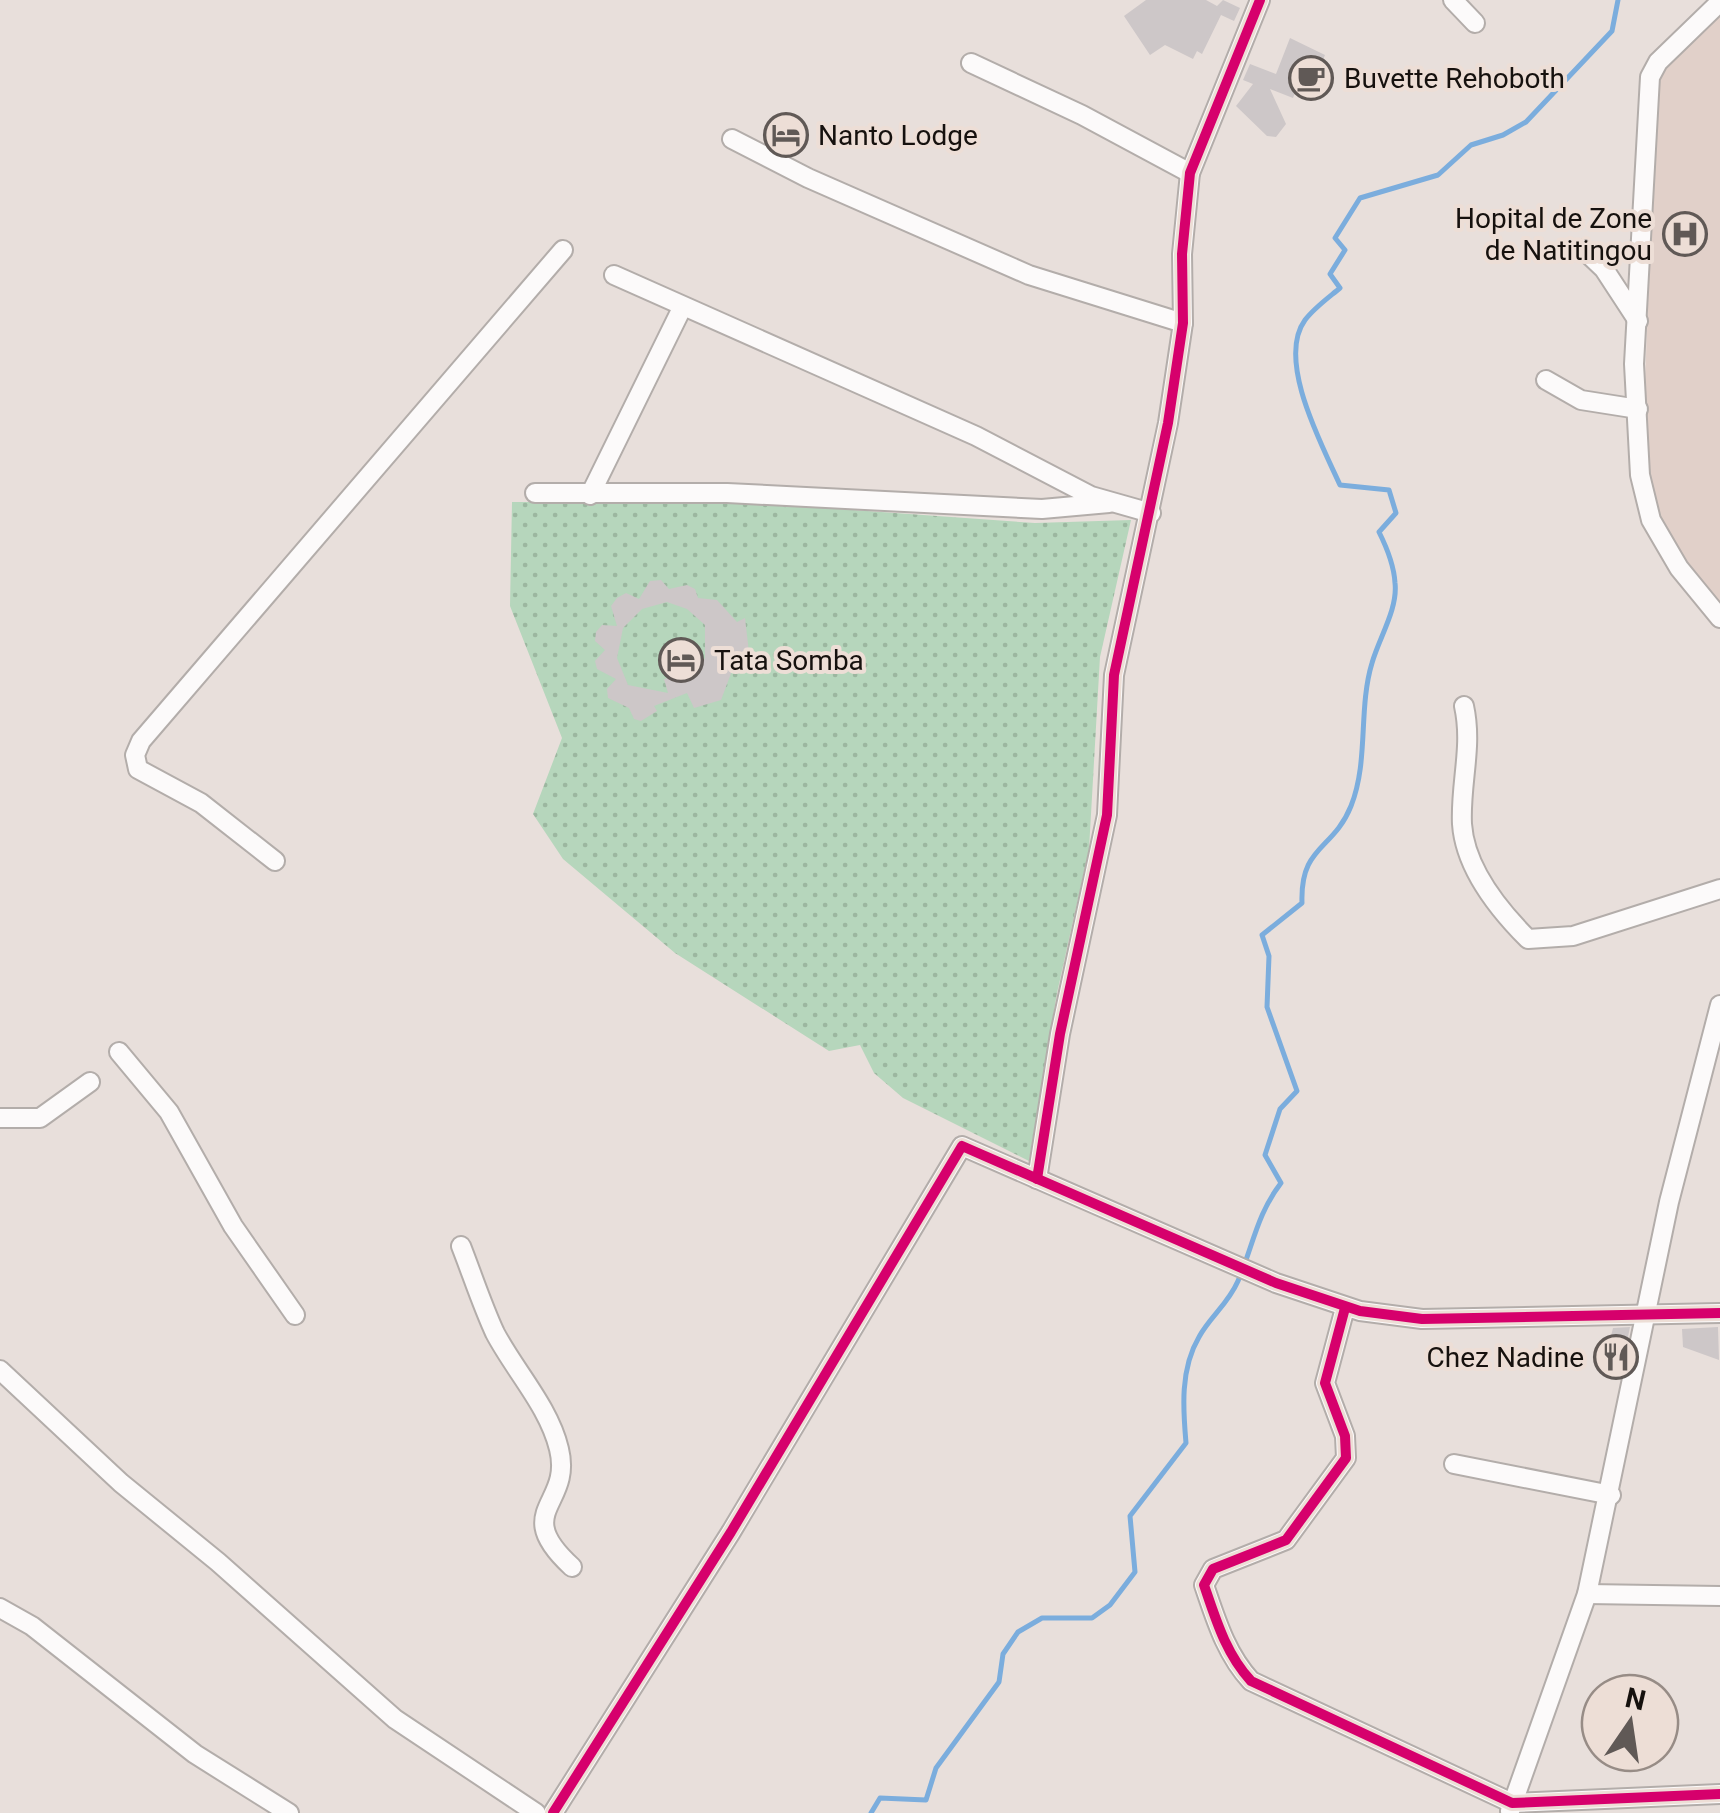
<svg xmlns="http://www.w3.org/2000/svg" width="1720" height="1813" font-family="Roboto,sans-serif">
<defs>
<pattern id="grass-dots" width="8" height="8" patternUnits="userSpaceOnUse" patternTransform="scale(2.5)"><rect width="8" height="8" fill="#b6d6bc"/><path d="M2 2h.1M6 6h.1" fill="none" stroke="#9cb7a0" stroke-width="1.8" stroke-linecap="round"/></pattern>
</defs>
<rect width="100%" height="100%" fill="#e8dfdb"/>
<path fill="#e1d0c9" d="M1720,10V612L1699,590L1641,488L1657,72Z"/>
<path fill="url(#grass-dots)" d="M512,502H741L1035,523L1131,520L1100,657L1089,849L1057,993L1029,1161L903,1098L874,1073L860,1045L829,1051L675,953L563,859L533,814L562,738L510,606Z"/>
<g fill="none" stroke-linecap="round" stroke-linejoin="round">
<path stroke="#7baddd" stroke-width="5" d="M871,1813L880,1798L926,1800L936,1768L999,1682L1003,1654L1018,1632L1042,1618H1092L1110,1605L1135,1572L1130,1516L1186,1443C1183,1409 1180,1369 1199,1337C1210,1317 1228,1304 1238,1281C1253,1246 1257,1214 1281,1183L1265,1155L1280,1109L1297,1091L1267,1007L1269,956L1262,935L1302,903C1300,845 1333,851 1351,806C1369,761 1358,709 1372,663C1379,638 1398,609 1395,583C1394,565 1387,548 1379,532L1396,513L1389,490L1340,485C1322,445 1276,360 1305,320C1314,308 1328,298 1340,288L1330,274L1345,250L1335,238L1360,198L1438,175L1471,145L1503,135L1526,122L1612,31L1618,0"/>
</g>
<g fill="#cdc7c8" fill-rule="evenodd">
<path d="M1146,0H1206L1217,6L1223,0L1240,8L1234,21L1221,15L1202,54L1197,51L1193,59L1165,45L1150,55L1124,16Z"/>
<path d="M1290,38L1325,55L1318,72L1305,68L1293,98L1270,89L1286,124L1276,137L1267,136L1236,106L1253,84L1243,80L1250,64L1276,74Z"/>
<path d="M661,580L669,589L687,585L695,589L698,598L717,600L737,622L745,618L750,661L736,660L721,700L694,708L687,693L654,706L657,711L641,721L634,719L629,708L608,698L607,689L616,679L597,669L595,661L605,650L595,641L596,632L602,625L617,626L611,606L617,598L626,593L639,599L650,581ZM667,602L687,609L705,625V658L692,673L664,679L668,693L628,685L617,658L623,628L642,609Z"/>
<path d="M1630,1327L1620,1376L1602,1372L1613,1328Z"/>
<path d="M1718,1327L1719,1360L1683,1347L1682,1329Z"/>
</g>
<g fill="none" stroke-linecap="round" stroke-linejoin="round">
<g stroke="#b3adaa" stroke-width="22">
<g id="street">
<path d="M1453,0L1475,23"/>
<path d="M1720,2L1658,62L1650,77L1634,364L1640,475L1651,520L1679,568L1720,618"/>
<path d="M971,63L1082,115L1190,173"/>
<path d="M732,139L808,178L1029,275L1183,323"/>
<path d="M1583,249L1604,269L1638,321"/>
<path d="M614,275L976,436L1091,496L1151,513"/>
<path d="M1546,380L1581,400L1638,409"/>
<path d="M535,493H727L1042,509L1109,503"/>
<path d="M590,495L682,308"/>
<path d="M1464,706C1473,747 1460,783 1462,824C1465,868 1498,909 1528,939L1573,936L1720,889"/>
<path d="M275,861L201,803L138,769L135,755L141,741L563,250"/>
<path d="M119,1052L169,1112L233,1226L295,1315"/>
<path d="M0,1118H40L90,1082"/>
<path d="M1037,1179L1060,1034L1107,815L1114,675L1168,423L1183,323L1182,254L1190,173L1260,0"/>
<path d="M461,1246C472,1274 482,1305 495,1333C515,1371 549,1407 559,1449C573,1506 510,1510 572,1567"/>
<path d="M1345,1308L1325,1383L1345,1436L1346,1458L1286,1540L1213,1569L1204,1585C1216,1620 1226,1654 1251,1681L1512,1803L1720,1794"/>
<path d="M0,1370L121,1483L218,1562L395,1719L536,1813"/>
<path d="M1454,1464L1611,1495"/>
<path d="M1587,1594L1720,1596"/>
<path d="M0,1608L32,1626L195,1754L289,1813"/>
<path d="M1510,1811L1587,1594L1669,1202L1720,1005"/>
<path d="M553,1813L731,1532L962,1146L1276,1283L1360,1311L1422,1319L1720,1313"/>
</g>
</g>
<use href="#street" stroke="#fcfafa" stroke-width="18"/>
<g stroke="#edded6" stroke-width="16">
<g id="cycleway">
<path d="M1037,1179L1060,1034L1107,815L1114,675L1168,423L1183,323L1182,254L1190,173L1260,0"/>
<path d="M1345,1308L1325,1383L1345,1436L1346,1458L1286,1540L1213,1569L1204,1585C1216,1620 1226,1654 1251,1681L1512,1803L1720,1794"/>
<path d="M553,1813L731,1532L962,1146L1276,1283L1360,1311L1422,1319L1720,1313"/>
</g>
</g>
<use href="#cycleway" stroke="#d6006c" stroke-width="10"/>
</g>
<defs>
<g id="cafe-ring" transform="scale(2.25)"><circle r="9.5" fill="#edded6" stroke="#605956" stroke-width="1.5"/><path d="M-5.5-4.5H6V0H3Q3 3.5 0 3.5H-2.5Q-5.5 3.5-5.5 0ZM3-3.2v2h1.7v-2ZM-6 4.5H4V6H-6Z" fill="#605956"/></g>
<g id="hotel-ring" transform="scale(2.25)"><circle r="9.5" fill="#edded6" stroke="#605956" stroke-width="1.5"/><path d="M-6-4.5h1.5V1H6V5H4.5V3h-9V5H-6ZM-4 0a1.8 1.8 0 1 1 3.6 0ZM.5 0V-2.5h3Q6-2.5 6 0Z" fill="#605956"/></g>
<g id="hospital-ring" transform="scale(2.25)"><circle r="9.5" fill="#edded6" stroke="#605956" stroke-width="1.5"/><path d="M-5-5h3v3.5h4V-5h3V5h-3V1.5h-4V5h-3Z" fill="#605956"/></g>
<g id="restaurant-ring" transform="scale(2.25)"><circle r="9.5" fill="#edded6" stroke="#605956" stroke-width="1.5"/><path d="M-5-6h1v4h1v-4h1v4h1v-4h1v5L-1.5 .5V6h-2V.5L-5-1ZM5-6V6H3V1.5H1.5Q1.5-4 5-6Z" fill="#605956"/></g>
</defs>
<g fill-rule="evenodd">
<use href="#cafe-ring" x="1311" y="78"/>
<use href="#hotel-ring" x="786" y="135"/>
<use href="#hospital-ring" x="1685" y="234"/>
<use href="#hotel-ring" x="681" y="660"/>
<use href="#restaurant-ring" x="1616" y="1357"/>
</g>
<g text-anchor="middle" stroke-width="8" stroke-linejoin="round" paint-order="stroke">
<g font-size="28" fill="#16110e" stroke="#edded6" text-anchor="start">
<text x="1344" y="88">Buvette Rehoboth</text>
<text x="818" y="145">Nanto Lodge</text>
<text x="1652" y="228" text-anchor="end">Hopital de Zone<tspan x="1652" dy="32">de Natitingou</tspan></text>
<text x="714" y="670">Tata Somba</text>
<text x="1584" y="1367" text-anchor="end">Chez Nadine</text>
</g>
</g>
<g transform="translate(1630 1723) rotate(13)"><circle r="48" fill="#edded6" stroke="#978c86" stroke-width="2.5"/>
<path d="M0-8L18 38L0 25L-18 38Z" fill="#605956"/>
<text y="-15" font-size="28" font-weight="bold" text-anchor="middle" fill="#16110e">N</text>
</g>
</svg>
